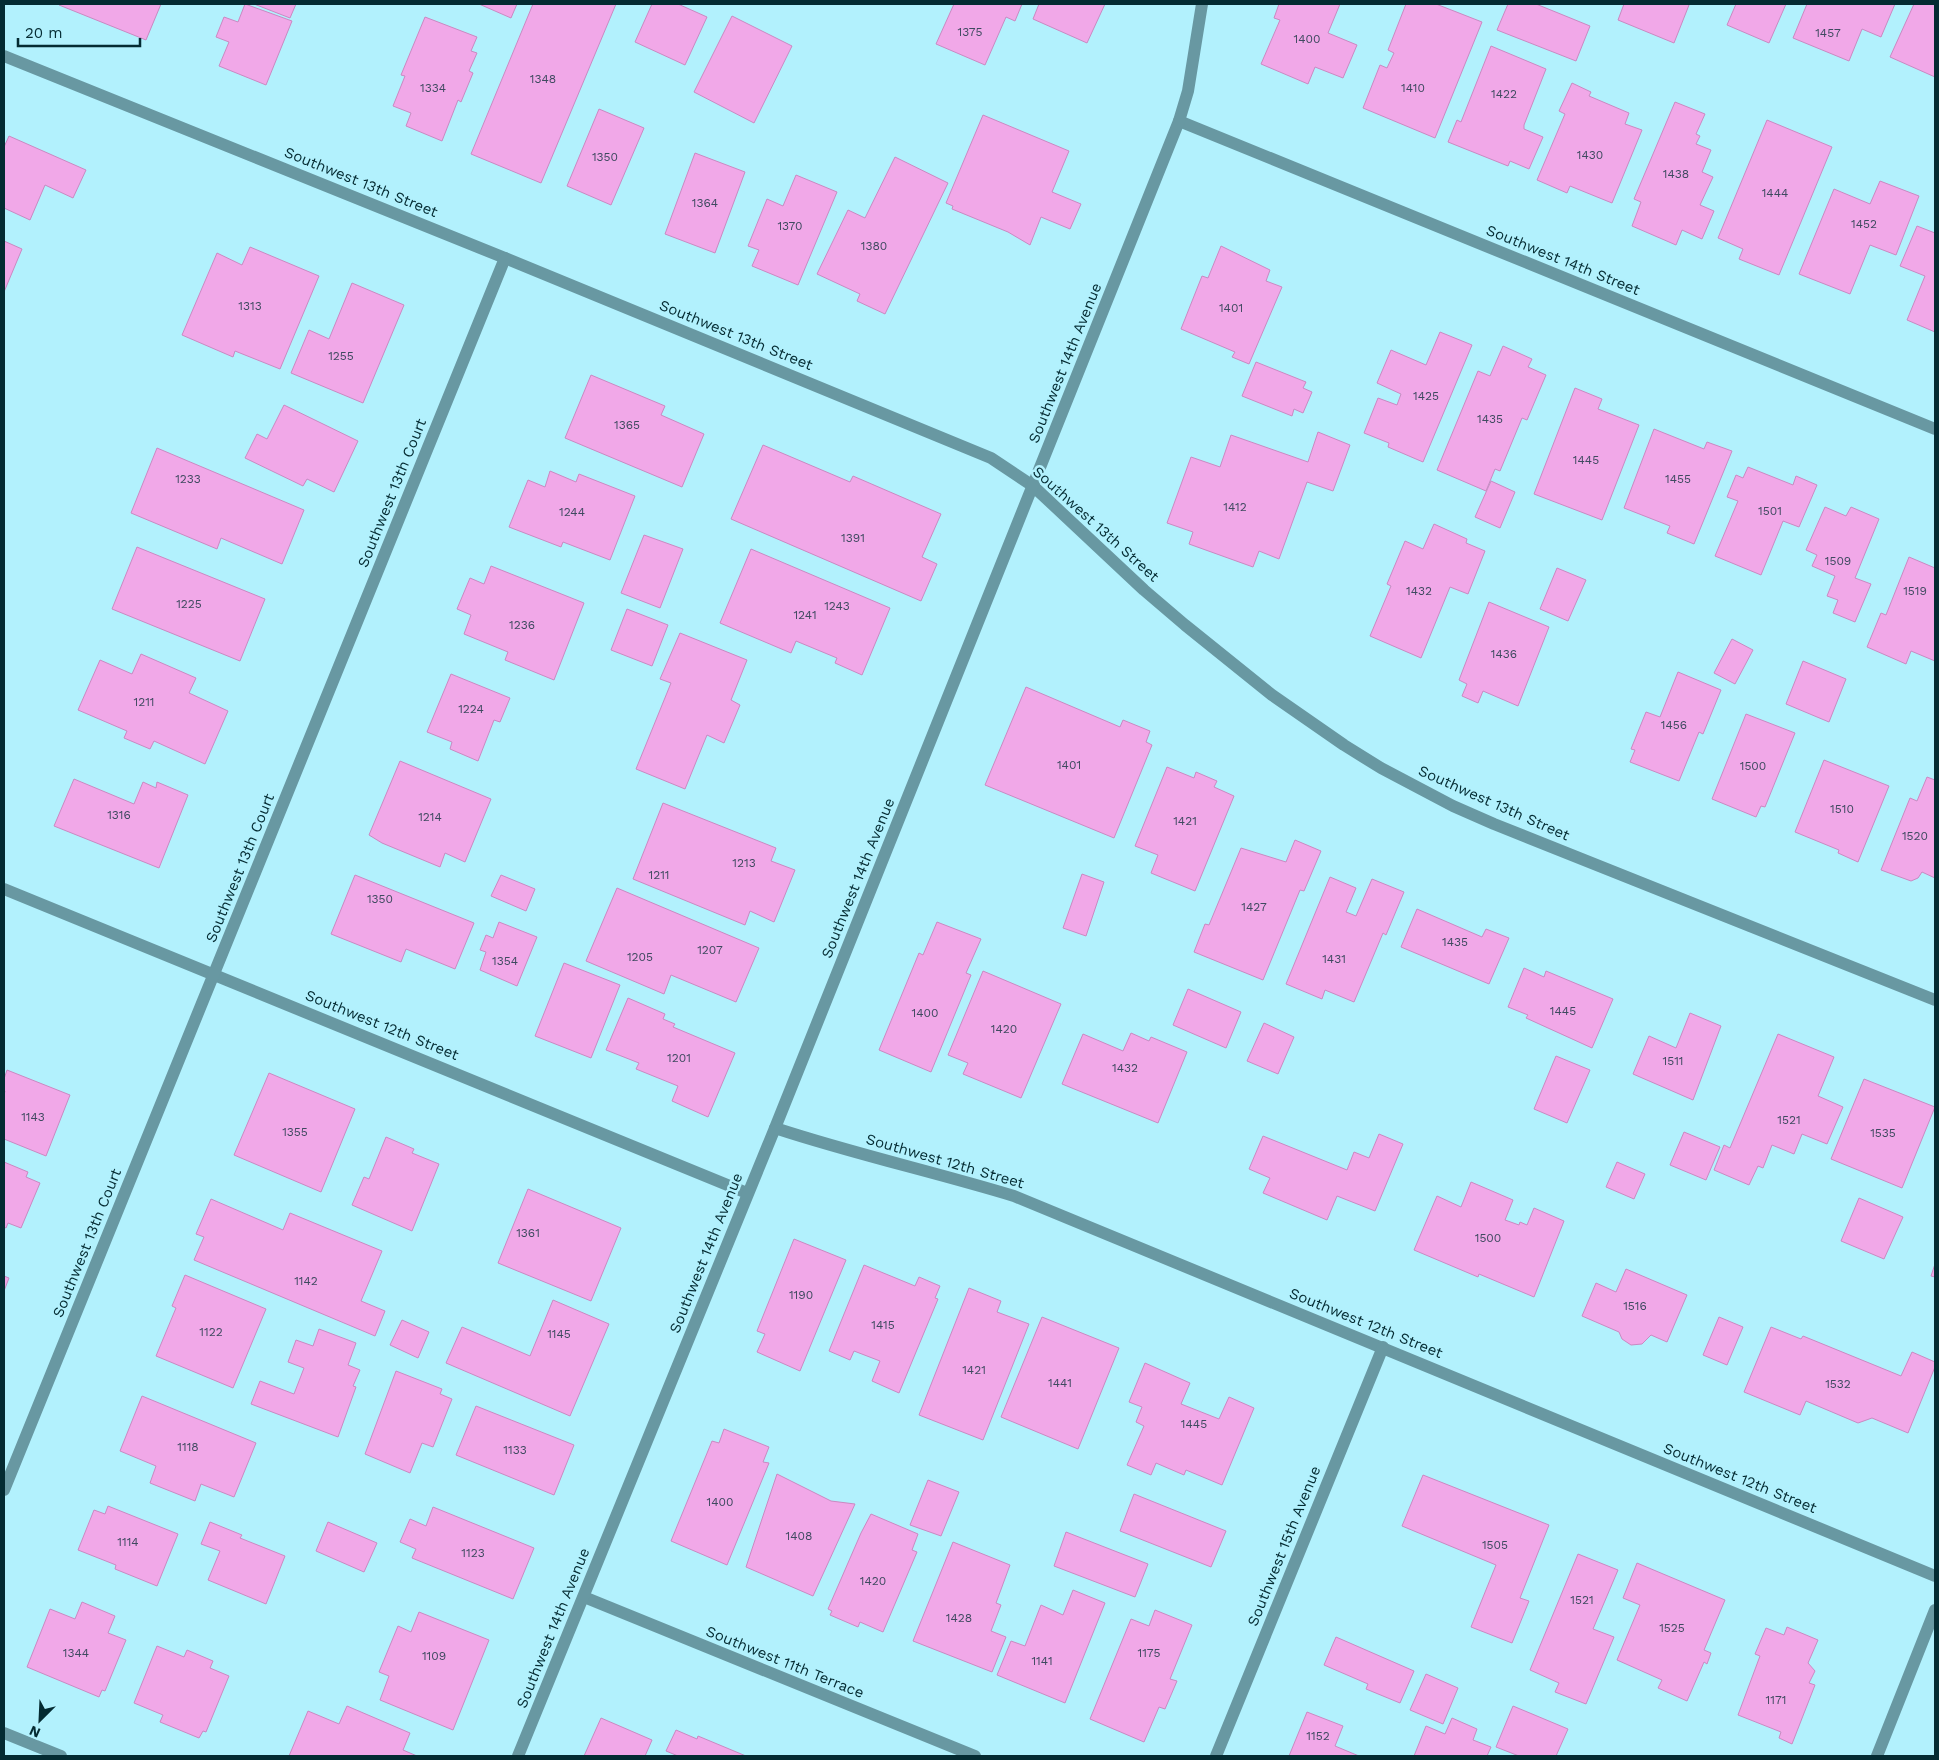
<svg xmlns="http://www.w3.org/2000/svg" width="1939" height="1760" font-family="'Work Sans',sans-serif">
<rect width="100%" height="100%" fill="#b2f1fd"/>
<g fill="#f1a8e8" stroke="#ca89c2">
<path d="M59,4H161L146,40L59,5Z"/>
<path d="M245,4L292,21L266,85L219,66L229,42L216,37L224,17L238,22Z"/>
<path d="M254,4H296L290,18Z"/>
<path d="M479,4H517L511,18Z"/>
<path d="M533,4H616L541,183L471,154Z"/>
<path d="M652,4H678L707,17L685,65L635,42Z"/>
<path d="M954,4H1022L1015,21L1006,17L985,65L936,44Z"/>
<path d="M1039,4H1105L1087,43L1033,19Z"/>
<path d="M1279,4H1340L1328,33L1357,45L1343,78L1315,67L1308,84L1261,64L1280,20L1274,18Z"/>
<path d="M1406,4H1436L1482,22L1435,138L1363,108L1380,65L1387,68L1394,53L1388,50Z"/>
<path d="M1508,4H1536L1590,26L1576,61L1497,30Z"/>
<path d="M1624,4H1687L1689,5L1674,43L1618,20Z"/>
<path d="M1736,4H1786L1769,43L1727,25Z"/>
<path d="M1807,4H1895L1881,37L1862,29L1849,61L1793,38Z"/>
<path d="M1914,4H1935V77L1890,57Z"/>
<path d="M732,16L792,46L754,123L694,92Z"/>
<path d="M425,17L477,37L471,51L477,53L469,71L473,73L461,102L458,100L442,141L406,126L411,113L393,106L405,76L401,75Z"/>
<path d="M1491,46L1546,69L1524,125V129L1543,137L1529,169L1510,161L1508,166L1448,142L1457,120L1461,122Z"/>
<path d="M1572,83L1591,92L1589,96L1629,113L1625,124L1642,130L1612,203L1570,186L1567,193L1537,180L1565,114L1559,111Z"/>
<path d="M1675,102L1705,114L1696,134L1700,136L1696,144L1711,150L1702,172L1713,177L1700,205L1714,211L1702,239L1682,230L1676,245L1632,226L1641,202L1634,199Z"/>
<path d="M599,109L644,128L611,205L567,186Z"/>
<path d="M983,115L1069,151L1052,192L1081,204L1070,229L1041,217L1030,245L1008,232L952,209L953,206L946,203Z"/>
<path d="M1767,120L1832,147L1779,275L1739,259L1743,249L1718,238Z"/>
<path d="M9,136L86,170L73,198L45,185L30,220L4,208V147Z"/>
<path d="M695,153L745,172L715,253L665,234Z"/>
<path d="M895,157L948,183L885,314L857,301L860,294L817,274L848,210L865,218Z"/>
<path d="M796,175L837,192L798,285L752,266L759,250L748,246L767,199L783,206Z"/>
<path d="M1880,181L1919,196L1896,255L1870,245L1850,294L1799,274L1834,189L1870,204Z"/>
<path d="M1917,226L1935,233V332L1907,320L1925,276L1900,266Z"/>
<path d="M4,241L22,249L4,292Z"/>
<path d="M1221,246L1270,270L1266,281L1282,287L1249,364L1232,357L1235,352L1181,329L1202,276L1208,278Z"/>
<path d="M250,247L319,276L280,369L235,351L233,357L182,335L217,253L242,265Z"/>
<path d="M352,283L404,305L363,403L291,373L309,330L329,339Z"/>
<path d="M1440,332L1472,345L1423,462L1388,447L1389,443L1364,433L1378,398L1397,405L1401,394L1377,383L1391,350L1426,365Z"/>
<path d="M1503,346L1532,359L1528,367L1546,375L1527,420L1522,418L1500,471L1495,469L1486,491L1437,470L1478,371L1490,376Z"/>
<path d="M1256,362L1306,382L1303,388L1312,392L1303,413L1294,409L1292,416L1242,396Z"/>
<path d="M591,375L665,406L661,415L704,434L682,487L565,438Z"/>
<path d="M1575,388L1602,399L1598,409L1639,425L1602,520L1534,494Z"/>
<path d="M284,405L358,441L334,492L307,479L303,486L245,458L257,434L267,439Z"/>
<path d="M1654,429L1704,449L1707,442L1732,451L1694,544L1667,533L1670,526L1624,508Z"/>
<path d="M1318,432L1350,445L1333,491L1307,482L1279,559L1259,551L1253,567L1189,544L1193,532L1167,523L1191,457L1220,467L1231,435L1308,462Z"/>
<path d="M763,445L850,482L853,476L941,514L922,557L937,564L921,601L731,519Z"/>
<path d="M157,448L304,510L282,564L221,538L217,549L131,513Z"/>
<path d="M1748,467L1793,485L1796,476L1817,485L1799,527L1783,521L1761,575L1715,556L1738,501L1727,497L1736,475L1743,478Z"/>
<path d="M550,471L576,482L579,474L635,496L610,560L563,542L561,547L509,527L528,480L545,487Z"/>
<path d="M1491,481L1515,492L1500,528L1475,517Z"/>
<path d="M1825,507L1846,516L1851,507L1879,519L1855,578L1871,584L1855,622L1833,613L1838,600L1827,596L1835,576L1812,566L1817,555L1806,550Z"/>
<path d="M1434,524L1467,539L1466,543L1485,551L1468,594L1450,587L1421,658L1370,636L1391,586L1387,584L1405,541L1423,549Z"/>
<path d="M644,535L683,549L660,608L621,593Z"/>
<path d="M137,547L265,599L240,661L112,609Z"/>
<path d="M751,549L890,608L862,675L835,663L837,658L796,641L791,653L720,623Z"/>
<path d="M1909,557L1935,568V661L1911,651L1906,664L1867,647L1881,613L1886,615Z"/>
<path d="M491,566L584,603L554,680L505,660L508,652L464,634L471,615L457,609L470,578L484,584Z"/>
<path d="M1557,568L1586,580L1568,621L1540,609Z"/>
<path d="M1489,602L1549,627L1518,706L1483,691L1478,703L1462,696L1467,684L1459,680Z"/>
<path d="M627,609L668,625L652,666L611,650Z"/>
<path d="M680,633L747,660L731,700L740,705L724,743L707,735L685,789L636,769L671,683L660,679Z"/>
<path d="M1732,639L1753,650L1735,684L1714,673Z"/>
<path d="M141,654L196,678L189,693L228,711L205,764L154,741L150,749L124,738L127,731L78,710L100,660L132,674Z"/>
<path d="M1803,661L1846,679L1829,722L1786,704Z"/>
<path d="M1678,672L1721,690L1703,734L1699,732L1679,781L1630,762L1635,750L1631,749L1646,712L1660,717Z"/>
<path d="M451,674L510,698L500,722L494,720L478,761L450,749L452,742L427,732Z"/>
<path d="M1026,687L1120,727L1123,720L1150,731L1146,742L1152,745L1114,838L985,785Z"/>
<path d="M1746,714L1795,733L1765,807L1761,806L1756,817L1712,799Z"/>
<path d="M1824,760L1889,786L1858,862L1838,853L1839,850L1795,832Z"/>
<path d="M400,761L491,799L465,862L445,853L440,867L382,843L369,835Z"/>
<path d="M1167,767L1194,778L1196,772L1217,781L1214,787L1234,796L1195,891L1151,873L1158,855L1135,846Z"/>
<path d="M1927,777L1935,780V878L1922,872L1918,878L1911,881L1881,870L1910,798L1917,801Z"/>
<path d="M74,779L134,804L143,782L156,788L157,782L188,795L159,868L54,826Z"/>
<path d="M663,803L776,848L771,861L795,870L774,922L750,911L745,925L633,879Z"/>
<path d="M1295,840L1321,851L1304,891L1300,890L1263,980L1194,952L1205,924L1209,925L1241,848L1286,862Z"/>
<path d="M1082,874L1104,882L1086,936L1063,928Z"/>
<path d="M355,875L474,923L455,969L406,949L401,962L331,934Z"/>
<path d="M501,875L535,889L526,911L491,896Z"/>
<path d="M1330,877L1356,888L1346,912L1356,916L1372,879L1404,892L1386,935L1383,933L1354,1002L1325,990L1322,999L1286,984Z"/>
<path d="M617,888L759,948L736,1002L671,975L664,994L586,961Z"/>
<path d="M1417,909L1482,937L1486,929L1509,938L1489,984L1401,947Z"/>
<path d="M499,922L537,937L517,986L480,970L486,952L480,950L486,935L493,938Z"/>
<path d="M937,922L981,939L966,973L971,975L931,1072L879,1050L919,953L923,955Z"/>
<path d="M564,963L620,985L591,1058L535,1036Z"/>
<path d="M1524,968L1544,977L1546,971L1613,999L1592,1048L1526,1018L1528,1015L1508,1007Z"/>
<path d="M983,971L1061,1004L1021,1098L963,1074L968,1063L948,1055Z"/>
<path d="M1188,989L1241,1012L1226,1048L1173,1025Z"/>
<path d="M628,998L665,1014L663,1019L675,1024L673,1027L735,1053L708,1117L672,1101L678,1086L636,1069L639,1063L606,1050Z"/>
<path d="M1690,1013L1721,1026L1693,1100L1633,1074L1649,1036L1676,1048Z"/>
<path d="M1264,1023L1294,1037L1278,1074L1247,1061Z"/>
<path d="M1131,1033L1149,1041L1151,1037L1187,1052L1158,1123L1062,1084L1083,1034L1123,1051Z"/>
<path d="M1778,1034L1834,1057L1818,1096L1843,1107L1827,1144L1802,1134L1794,1154L1772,1145L1763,1168L1758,1166L1749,1185L1714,1170L1724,1145L1730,1148Z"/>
<path d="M1556,1056L1590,1070L1567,1123L1534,1109Z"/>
<path d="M7,1070L70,1095L46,1156L4,1139V1095L5,1091H4V1079Z"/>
<path d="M269,1073L355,1109L321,1192L234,1155Z"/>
<path d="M1864,1079L1935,1107L1902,1188L1831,1159Z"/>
<path d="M1684,1132L1720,1147L1706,1180L1670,1165Z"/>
<path d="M1379,1134L1403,1144L1375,1211L1337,1196L1327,1220L1263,1193L1270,1178L1249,1169L1263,1136L1347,1170L1354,1152L1369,1158Z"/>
<path d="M386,1137L414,1149L412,1153L439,1164L412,1231L352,1205L364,1177L369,1179Z"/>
<path d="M4,1162L28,1172L26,1177L40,1183L21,1228L8,1223L6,1228L4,1227Z"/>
<path d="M1617,1162L1645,1174L1634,1199L1606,1187Z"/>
<path d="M1471,1182L1513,1200L1505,1220L1519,1225L1520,1222L1527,1225L1534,1208L1564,1221L1534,1297L1479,1274L1478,1277L1414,1250L1437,1196L1461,1207Z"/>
<path d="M528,1189L621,1228L591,1301L498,1263Z"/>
<path d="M1859,1198L1903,1217L1884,1259L1841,1241Z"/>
<path d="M211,1199L283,1230L290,1213L382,1251L361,1301L385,1311L375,1336L194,1260L204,1237L196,1234Z"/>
<path d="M794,1239L846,1260L800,1371L757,1352L765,1334L757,1331Z"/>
<path d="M1935,1264V1277L1931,1276Z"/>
<path d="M864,1265L915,1286L919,1277L940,1286L935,1298L938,1299L899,1393L872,1381L880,1361L854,1351L850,1360L829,1351Z"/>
<path d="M1626,1269L1687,1295L1667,1342L1651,1335L1642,1344L1631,1345L1622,1339L1619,1332L1582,1316L1596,1283L1616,1292Z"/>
<path d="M185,1275L266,1309L233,1388L156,1356L176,1308L172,1306Z"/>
<path d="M4,1276L9,1278L4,1291Z"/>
<path d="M969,1288L1001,1301L997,1312L1029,1324L983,1440L919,1415Z"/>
<path d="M553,1300L609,1324L570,1416L446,1363L462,1327L530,1356Z"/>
<path d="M1042,1317L1119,1348L1078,1449L1001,1417Z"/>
<path d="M1719,1317L1743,1327L1727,1365L1703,1355Z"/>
<path d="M402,1320L429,1332L418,1358L390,1345Z"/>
<path d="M1771,1327L1801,1339L1803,1336L1901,1376L1912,1352L1935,1362V1367L1908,1433L1872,1418L1858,1423L1806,1401L1800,1415L1744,1392Z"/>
<path d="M319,1329L356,1343L348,1365L360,1370L353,1386L356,1387L338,1437L251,1404L260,1381L294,1394L304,1368L288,1362L296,1340L313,1346Z"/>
<path d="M1145,1363L1190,1383L1181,1404L1219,1419L1229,1397L1254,1408L1222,1485L1186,1470L1184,1475L1156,1463L1151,1475L1127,1465L1144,1426L1136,1422L1142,1407L1129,1402Z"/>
<path d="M396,1371L442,1389L440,1394L452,1399L433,1447L422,1443L410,1473L365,1454Z"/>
<path d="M142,1396L256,1443L234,1497L201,1484L195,1501L150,1483L156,1466L120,1451Z"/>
<path d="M476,1406L574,1445L554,1495L456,1455Z"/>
<path d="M724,1429L769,1447L763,1462L769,1463L727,1565L671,1541L712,1441L719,1443Z"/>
<path d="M777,1474L831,1501L855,1504L813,1596L746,1567Z"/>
<path d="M1423,1475L1549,1525L1520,1598L1529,1601L1512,1643L1471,1627L1496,1565L1402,1526Z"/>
<path d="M928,1480L959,1492L941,1536L910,1525Z"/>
<path d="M1134,1494L1226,1531L1211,1567L1120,1531Z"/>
<path d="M108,1506L178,1534L157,1586L115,1569L116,1565L78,1550L94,1510L105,1514Z"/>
<path d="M433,1507L534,1548L513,1599L412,1558L416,1549L400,1542L410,1519L426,1526Z"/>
<path d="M871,1514L918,1534L912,1550L917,1552L883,1632L860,1622L858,1627L830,1615L832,1611L828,1609L861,1533Z"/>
<path d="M210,1522L242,1535L240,1538L285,1556L266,1604L208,1580L220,1551L201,1544Z"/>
<path d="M328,1522L377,1543L364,1572L316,1551Z"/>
<path d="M1066,1532L1148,1564L1135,1597L1054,1566Z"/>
<path d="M953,1542L1010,1565L996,1603L1001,1605L991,1631L1006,1637L992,1672L913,1641Z"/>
<path d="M1578,1554L1618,1570L1593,1629L1614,1637L1586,1704L1555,1692L1559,1683L1530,1670Z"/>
<path d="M1637,1563L1725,1600L1704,1650L1711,1653L1707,1664L1704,1662L1687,1701L1658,1688L1662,1680L1617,1660L1640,1605L1623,1598Z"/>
<path d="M1073,1590L1105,1603L1065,1703L997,1675L1011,1641L1025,1646L1041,1605L1063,1615Z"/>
<path d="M82,1602L115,1616L108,1633L126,1640L105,1691L102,1690L99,1697L27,1667L50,1609L75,1619Z"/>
<path d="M1155,1610L1192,1625L1170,1679L1177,1681L1165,1709L1159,1707L1144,1742L1090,1719L1131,1619L1149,1626Z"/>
<path d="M419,1612L489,1640L453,1730L380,1700L389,1676L379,1672L398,1626L411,1632Z"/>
<path d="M1787,1627L1818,1640L1808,1663L1815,1671L1809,1683L1815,1685L1792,1744L1779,1738L1781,1732L1738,1715L1760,1656L1755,1654L1766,1628L1784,1635Z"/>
<path d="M1336,1637L1414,1671L1400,1703L1366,1689L1368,1684L1324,1665Z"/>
<path d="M157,1646L184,1657L187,1650L213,1661L210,1668L229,1676L206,1732L203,1731L199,1738L160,1722L163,1715L134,1703Z"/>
<path d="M1426,1674L1458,1688L1443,1724L1410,1710Z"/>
<path d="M347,1706L410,1733L403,1750L417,1756H289L308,1711L339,1724Z"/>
<path d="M1513,1706L1568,1729L1556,1756H1519L1496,1747Z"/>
<path d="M1307,1712L1343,1726L1335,1746L1359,1756H1289Z"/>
<path d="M601,1718L652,1740L645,1756H584Z"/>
<path d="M1452,1718L1477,1729L1473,1740L1491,1747L1487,1756H1414L1426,1726L1445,1734Z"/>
<path d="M676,1730L697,1739L698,1736L746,1756H678L666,1751Z"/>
</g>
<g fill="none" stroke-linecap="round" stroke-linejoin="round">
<g stroke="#6898a2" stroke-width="12">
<path d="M4,56L505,258L991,458L1033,486L1144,590L1185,625L1272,695L1344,745L1381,768L1453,806L1494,824L1935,1000"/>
<path d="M1179,121L1935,429"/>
<path d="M4,889L747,1193"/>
<path d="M775,1128C854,1154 935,1172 1014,1196L1935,1576"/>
<path d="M4,1490L505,258"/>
<path d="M584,1597L975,1756"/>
<path d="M4,1733L61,1756"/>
<path d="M518,1756L775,1128L1179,121L1188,91L1202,4"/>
<path d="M1216,1756L1383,1347"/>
<path d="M1877,1756L1935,1610"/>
</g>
</g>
<g text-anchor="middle" stroke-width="5" stroke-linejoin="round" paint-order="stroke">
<g font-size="12" fill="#3f4a60">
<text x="970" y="36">1375</text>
<text x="1828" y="37">1457</text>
<text x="1307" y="43">1400</text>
<text x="543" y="83">1348</text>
<text x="433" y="92">1334</text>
<text x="1413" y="92">1410</text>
<text x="1504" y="98">1422</text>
<text x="1590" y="159">1430</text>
<text x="605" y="161">1350</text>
<text x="1676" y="178">1438</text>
<text x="1775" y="197">1444</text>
<text x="705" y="207">1364</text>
<text x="1864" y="228">1452</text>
<text x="790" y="230">1370</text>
<text x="874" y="250">1380</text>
<text x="250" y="310">1313</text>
<text x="1231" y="312">1401</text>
<text x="341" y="360">1255</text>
<text x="1426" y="400">1425</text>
<text x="1490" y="423">1435</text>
<text x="627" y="429">1365</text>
<text x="1586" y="464">1445</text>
<text x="188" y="483">1233</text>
<text x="1678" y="483">1455</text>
<text x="1235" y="511">1412</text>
<text x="1770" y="515">1501</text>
<text x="572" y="516">1244</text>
<text x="853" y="542">1391</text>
<text x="1838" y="565">1509</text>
<text x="1419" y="595">1432</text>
<text x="1915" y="595">1519</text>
<text x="189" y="608">1225</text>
<text x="837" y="610">1243</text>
<text x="805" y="619">1241</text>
<text x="522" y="629">1236</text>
<text x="1504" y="658">1436</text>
<text x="144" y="706">1211</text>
<text x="471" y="713">1224</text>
<text x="1674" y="729">1456</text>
<text x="1069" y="769">1401</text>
<text x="1753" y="770">1500</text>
<text x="1842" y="813">1510</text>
<text x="119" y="819">1316</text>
<text x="430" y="821">1214</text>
<text x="1185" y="825">1421</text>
<text x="1915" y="840">1520</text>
<text x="744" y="867">1213</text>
<text x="659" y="879">1211</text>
<text x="380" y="903">1350</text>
<text x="1254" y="911">1427</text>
<text x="1455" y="946">1435</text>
<text x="710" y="954">1207</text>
<text x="640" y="961">1205</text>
<text x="1334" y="963">1431</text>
<text x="505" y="965">1354</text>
<text x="1563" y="1015">1445</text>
<text x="925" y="1017">1400</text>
<text x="1004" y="1033">1420</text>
<text x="679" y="1062">1201</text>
<text x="1673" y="1065">1511</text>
<text x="1125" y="1072">1432</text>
<text x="33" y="1121">1143</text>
<text x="1789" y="1124">1521</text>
<text x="295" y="1136">1355</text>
<text x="1883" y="1137">1535</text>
<text x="528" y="1237">1361</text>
<text x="1488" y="1242">1500</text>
<text x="306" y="1285">1142</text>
<text x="801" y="1299">1190</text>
<text x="1635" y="1310">1516</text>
<text x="883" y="1329">1415</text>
<text x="211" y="1336">1122</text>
<text x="559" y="1338">1145</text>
<text x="974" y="1374">1421</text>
<text x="1060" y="1387">1441</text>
<text x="1838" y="1388">1532</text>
<text x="1194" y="1428">1445</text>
<text x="188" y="1451">1118</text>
<text x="515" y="1454">1133</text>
<text x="720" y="1506">1400</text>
<text x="799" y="1540">1408</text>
<text x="128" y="1546">1114</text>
<text x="1495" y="1549">1505</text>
<text x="473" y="1557">1123</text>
<text x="873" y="1585">1420</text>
<text x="1582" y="1604">1521</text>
<text x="959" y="1622">1428</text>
<text x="1672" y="1632">1525</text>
<text x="76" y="1657">1344</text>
<text x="1149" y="1657">1175</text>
<text x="434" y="1660">1109</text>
<text x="1042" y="1665">1141</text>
<text x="1776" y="1704">1171</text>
<text x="1318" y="1740">1152</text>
</g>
<g font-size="15" fill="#042b32" stroke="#b2f1fd">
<text transform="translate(361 182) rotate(22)" y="5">Southwest 13th Street</text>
<text transform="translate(1563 260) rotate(22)" y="5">Southwest 14th Street</text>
<text transform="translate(736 335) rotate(22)" y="5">Southwest 13th Street</text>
<text transform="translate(1065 363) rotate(-68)" y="5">Southwest 14th Avenue</text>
<text transform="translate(392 493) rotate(-68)" y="5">Southwest 13th Court</text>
<text transform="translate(1096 524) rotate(42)" y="5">Southwest 13th Street</text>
<text transform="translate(1494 803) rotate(24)" y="5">Southwest 13th Street</text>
<text transform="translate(240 868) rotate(-68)" y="5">Southwest 13th Court</text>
<text transform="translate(858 878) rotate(-68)" y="5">Southwest 14th Avenue</text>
<text transform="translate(382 1025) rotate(22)" y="5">Southwest 12th Street</text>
<text transform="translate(945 1161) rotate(16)" y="5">Southwest 12th Street</text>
<text transform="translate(87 1243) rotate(-68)" y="5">Southwest 13th Court</text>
<text transform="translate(706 1253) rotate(-68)" y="5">Southwest 14th Avenue</text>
<text transform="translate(1366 1323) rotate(22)" y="5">Southwest 12th Street</text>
<text transform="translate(1740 1478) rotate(22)" y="5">Southwest 12th Street</text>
<text transform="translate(1284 1546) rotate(-68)" y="5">Southwest 15th Avenue</text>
<text transform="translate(553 1628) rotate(-68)" y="5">Southwest 14th Avenue</text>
<text transform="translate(785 1662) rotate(22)" y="5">Southwest 11th Terrace</text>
</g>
</g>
<rect width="1939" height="1760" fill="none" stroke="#042b32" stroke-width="10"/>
<g transform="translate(40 1720) rotate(204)" stroke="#b2f1fd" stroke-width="4" paint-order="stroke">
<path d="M0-4L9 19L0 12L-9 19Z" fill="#042b32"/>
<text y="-8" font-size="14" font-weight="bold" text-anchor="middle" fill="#042b32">N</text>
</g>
<path d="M18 38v8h122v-8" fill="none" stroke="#042b32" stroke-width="2.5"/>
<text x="25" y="38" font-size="15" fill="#042b32" stroke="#b2f1fd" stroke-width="4" paint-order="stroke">20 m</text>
</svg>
